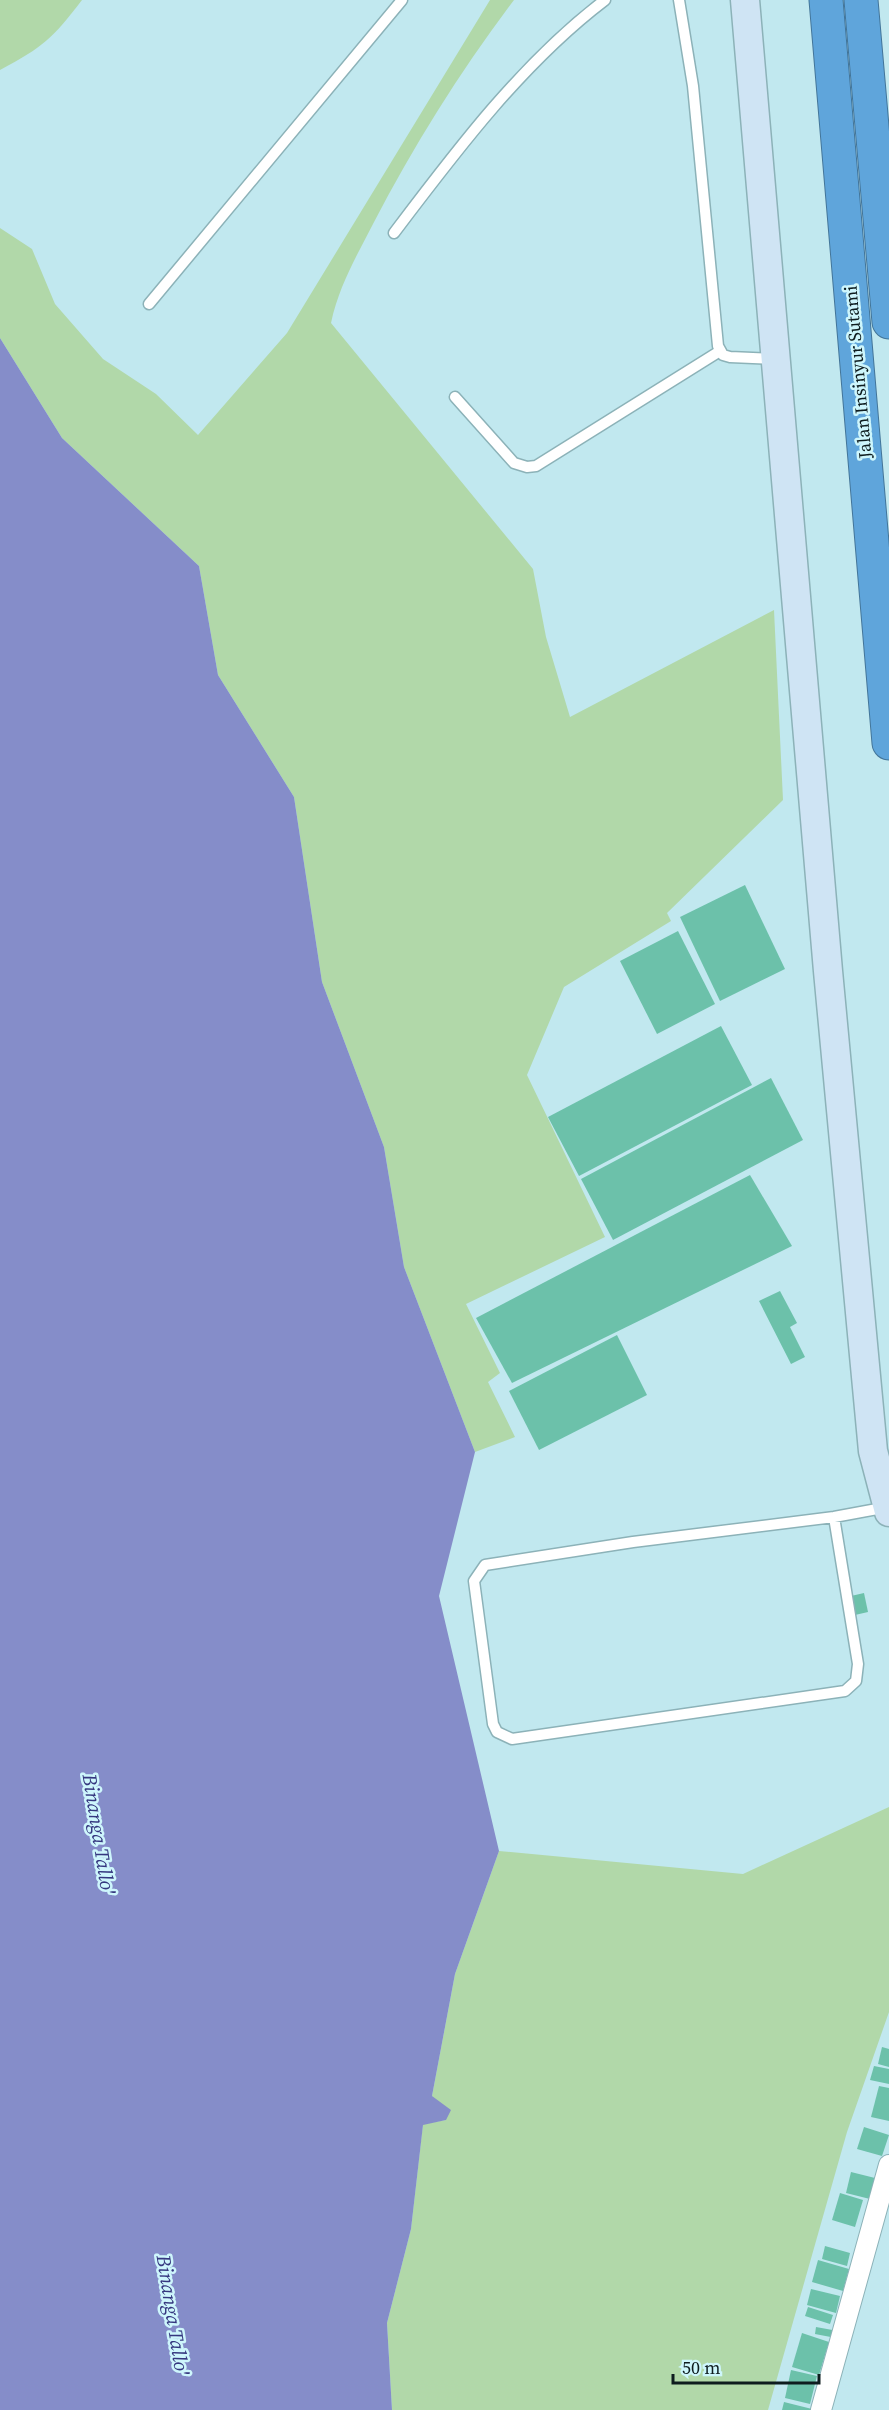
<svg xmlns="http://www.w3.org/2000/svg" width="889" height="2410" font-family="'Source Serif 4',serif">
<rect width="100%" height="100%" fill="#c1e8ef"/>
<g fill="#b1d8a9">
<path d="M0,0H82C52,39 43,47 0,70Z"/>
<path d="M490,0H514C461,70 414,145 373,224C356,257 339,286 331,323L533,569L546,637L570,717L774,610L783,800L667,913L671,921L564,987L527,1075L605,1237L466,1304L500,1373L488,1382L515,1437L475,1452L404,1267L384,1147L322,982L294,797L218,675L199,566L62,438L0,338V228L32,249L55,304L103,359L156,394L198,435L287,333Z"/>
<path d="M889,1807V2012L847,2132L768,2410H392L387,2323L411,2229L423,2124L446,2120L432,2096L455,1974L499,1851L743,1874Z"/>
</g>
<path fill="#858dc9" d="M0,338L62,438L199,566L218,675L294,797L322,982L384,1147L404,1267L475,1452L439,1596L499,1851L455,1974L432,2096L451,2110L446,2120L423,2125L411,2229L387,2323L392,2410H0Z"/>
<g fill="#6cc1aa">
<path d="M745,885L785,969L720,1001L680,917Z"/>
<path d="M678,931L715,1004L657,1034L620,961Z"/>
<path d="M721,1026L752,1085L579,1176L548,1117Z"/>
<path d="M771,1078L803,1140L613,1240L581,1179Z"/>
<path d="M750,1175L792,1246L512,1383L476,1318Z"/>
<path d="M780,1291L797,1323L790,1327L805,1357L791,1364L759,1301Z"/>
<path d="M617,1335L647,1395L539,1450L509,1391Z"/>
<path d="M864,1593L868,1612L855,1615L851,1596Z"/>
<path d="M882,2047L889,2049V2067L878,2064Z"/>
<path d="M874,2066L889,2069V2084L870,2080Z"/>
<path d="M879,2086L889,2088V2121L871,2117Z"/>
<path d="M864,2127L889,2135L882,2156L857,2149Z"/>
<path d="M851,2172L875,2178L870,2199L846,2193Z"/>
<path d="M840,2193L863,2200L855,2227L832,2220Z"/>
<path d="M825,2246L850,2253L847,2266L822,2259Z"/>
<path d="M818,2260L849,2269L843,2291L812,2282Z"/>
<path d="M811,2289L840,2296L836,2313L807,2305Z"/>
<path d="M808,2307L833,2315L830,2324L805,2316Z"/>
<path d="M816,2327L838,2331L836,2338L815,2334Z"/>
<path d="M802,2333L829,2342L819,2375L792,2367Z"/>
<path d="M791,2370L817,2376L810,2404L785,2398Z"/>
<path d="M784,2402L812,2409L811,2410H782Z"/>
</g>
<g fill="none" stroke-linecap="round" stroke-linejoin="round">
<g stroke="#8cb2b8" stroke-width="13">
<g id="lane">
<path d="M679,0L693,86L718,346L723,355L730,357L776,359"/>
<path d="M394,233C456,151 522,63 605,0"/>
<path d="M149,304L402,0"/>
<path d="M455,397L514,463L527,467L536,466L720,351"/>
<path d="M834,1517L858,1664L856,1681L845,1691L512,1739L497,1732L493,1724L474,1581L485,1565L633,1542L834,1517L888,1507"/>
</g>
</g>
<g stroke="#8cb2b8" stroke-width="22">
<path id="street" d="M821,2410L889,2165"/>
</g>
<g stroke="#8cb2b8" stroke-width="31">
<path id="secondary" d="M745,0L828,971L873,1451L889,1512"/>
</g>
<g stroke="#437599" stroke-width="35">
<g id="highway">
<path d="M826,0L889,743"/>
<path d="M861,0L889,322"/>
</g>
</g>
<use href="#lane" stroke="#fff" stroke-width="10"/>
<use href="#street" stroke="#fff" stroke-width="20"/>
<use href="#secondary" stroke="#cfe4f4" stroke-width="28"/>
<use href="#highway" stroke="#5fa5db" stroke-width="33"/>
</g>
<g text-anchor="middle" stroke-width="5" stroke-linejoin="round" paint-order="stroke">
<g font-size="18" fill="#0e1c1f" stroke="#cef6fc">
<text transform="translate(858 372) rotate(-95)" y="6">Jalan Insinyur Sutami</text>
</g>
<g font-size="20" font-style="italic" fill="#35377f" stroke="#cef6fc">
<text transform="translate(99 1834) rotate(81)" y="7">Binanga Tallo'</text>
<text transform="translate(173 2315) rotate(81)" y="7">Binanga Tallo'</text>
</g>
</g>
<path d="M673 2374v9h146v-9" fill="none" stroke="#0e1c1f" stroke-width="3"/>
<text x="682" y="2374" font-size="18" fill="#0e1c1f" stroke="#cef6fc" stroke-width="4.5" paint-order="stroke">50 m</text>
</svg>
